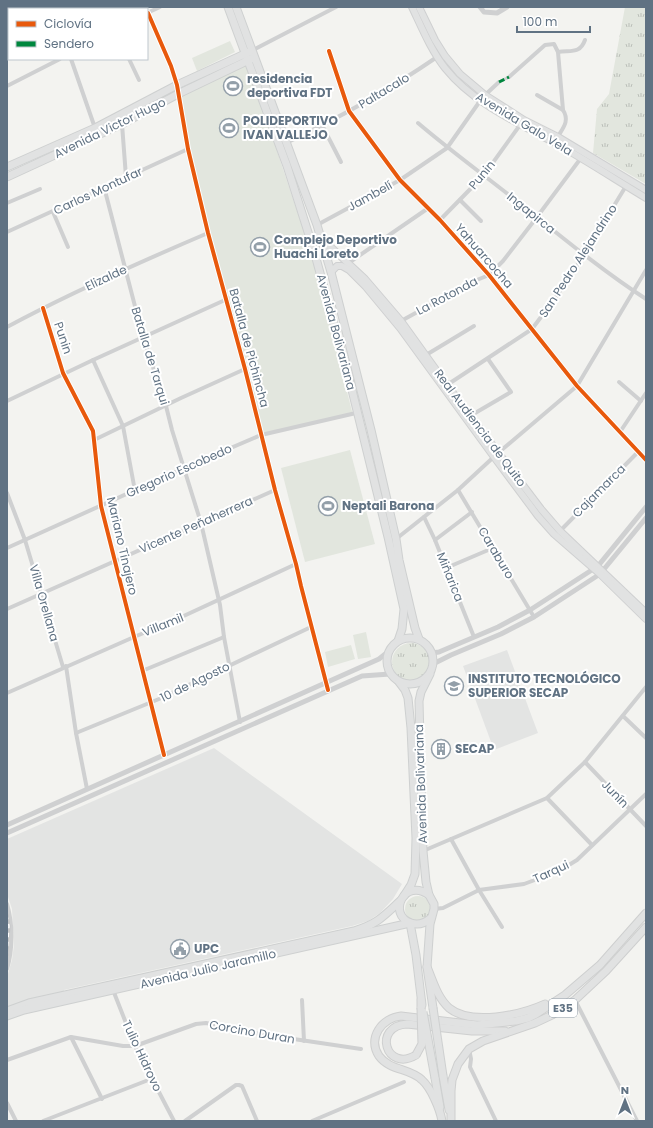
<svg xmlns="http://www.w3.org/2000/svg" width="653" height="1128" font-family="Poppins,sans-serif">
<defs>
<pattern id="park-tufts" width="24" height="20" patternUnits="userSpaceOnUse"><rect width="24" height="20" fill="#e2e6de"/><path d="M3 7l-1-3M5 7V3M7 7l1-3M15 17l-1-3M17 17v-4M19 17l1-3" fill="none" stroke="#bbbfb9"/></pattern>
</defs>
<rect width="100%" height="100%" fill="#f3f3f0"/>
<g fill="#e3e4e3">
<path d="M507,650L538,733L494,750L463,666Z"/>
<path d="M214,748L402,884L393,899L380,913L368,921L352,926L64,990L65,995L7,1011V977L12,960L14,945L12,909L7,894V839Z"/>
</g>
<g fill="#e2e6de">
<path d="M35,7H84V9H36Z"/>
<path d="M230,41L235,52L197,71L192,58Z"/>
<path d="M247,61L312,256L353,415L260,435L188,149L178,94Z"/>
<path d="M350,450L375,544L305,562L281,468Z"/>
<path d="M366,632L371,657L358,659L353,635Z"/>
<path d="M351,645L355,659L328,667L325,652Z"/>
</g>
<g fill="url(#park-tufts)">
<path d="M625,7H646V184L593,153L597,109L609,94Z"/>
<circle cx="411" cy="662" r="19"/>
<circle cx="418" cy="909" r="13"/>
</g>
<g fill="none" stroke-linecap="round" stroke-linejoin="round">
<g stroke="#cfd0d1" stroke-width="8">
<g id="secondary">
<path d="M412,7C422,28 431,50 445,68C473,103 516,122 555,143C586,160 616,180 646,198"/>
<path d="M419,7L435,40L445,56L460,74L485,95L524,120L558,137L646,190"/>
<path d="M320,237L365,279L401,321L447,385L541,509L560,531L646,613"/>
<path d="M331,272L337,266H342L349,270L366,287L400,328L494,457L538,516L554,534L600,574L646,619"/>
</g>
</g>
<g stroke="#ced0d0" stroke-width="9">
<g id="primary">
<path d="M228,7L287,166L314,251L351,386L388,537L404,609L402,629L398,641"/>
<path d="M236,7L317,225L331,272L371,430L396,539L399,560L415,628L419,639"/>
<path d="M7,167L95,128L177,85L249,52"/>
<path d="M7,177L122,124L178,94L251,59"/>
<circle cx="410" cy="661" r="23"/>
<path d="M430,674L421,692L419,701L423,851L426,882L429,895L434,904V909L430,924L427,967L433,1008"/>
<path d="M399,682L405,690L408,698L411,728L416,838L415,874L411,885L404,896"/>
<path d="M429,895C404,877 387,915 411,923C419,926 425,923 431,918"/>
<path d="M410,923L416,955L422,1005"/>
<path d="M7,1011L29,1003L354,931C377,924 383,917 400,901"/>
<path d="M7,1016L24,1010L410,923"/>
<path d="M443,1076L449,1110"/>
<path d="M435,1078L440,1107"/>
</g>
</g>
<g stroke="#cecfcf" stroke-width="9">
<g id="trunk">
<path d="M427,967C433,981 437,997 449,1008C471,1026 521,1015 545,1004"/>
<path d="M421,1000V1008"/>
<path d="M416,1055C386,1073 372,1026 407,1024L472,1031H505"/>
<path d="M442,1121C440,1109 431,1088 422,1080C410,1068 390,1071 379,1056C367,1038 382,1018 401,1016L477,1025L516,1021L528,1018L536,1014L565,995L600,965L646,913"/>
<path d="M451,1121V1091L452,1080L458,1064L469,1049L483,1041L535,1023L552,1015L575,1000L606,971L646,927"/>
</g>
</g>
<path stroke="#cfd0d1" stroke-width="3" d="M499,82L509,77"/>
<g stroke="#cfd0d1" stroke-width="4">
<path d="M11,9V7"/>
<path d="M147,13L160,7"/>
<path d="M148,13L171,66L177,85L188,149L208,233L245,369L275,490L296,564L301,586L328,690"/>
<path d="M253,50L336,7"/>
<path d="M329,51L349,111L400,180L440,220L489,275L577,386L646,460"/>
<path d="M7,56L9,34"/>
<path d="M71,59L95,128"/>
<path d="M129,59L139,80"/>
<path d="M509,77L545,45L554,44L558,52C571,50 580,54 585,40"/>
<path d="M7,86L60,59"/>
<path d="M537,95L563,110"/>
<path d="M418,123C452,152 488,178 523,206C563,238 603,271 646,299"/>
<path d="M122,124L126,177"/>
<path d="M322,125L341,162"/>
<path d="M557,138C563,128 570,121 563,110L558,52"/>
<path d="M286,143C339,118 389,90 437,57"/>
<path d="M104,187L143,337L166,406L172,430L201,523L220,605L224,637L240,722"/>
<path d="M460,200L481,221"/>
<path d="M7,203L40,189"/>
<path d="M53,212L68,247"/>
<path d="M440,220L484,175L520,125"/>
<path d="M317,225L400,180L447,148L480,101L485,95L499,82"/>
<path d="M7,232L188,149"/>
<path d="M347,264L427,209"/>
<path d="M43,308L63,373L93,431L101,506L164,755"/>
<path d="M401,321L472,282L489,275L503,261L537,217L581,158"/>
<path d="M7,327C72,292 140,262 208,233"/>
<path d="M426,355L474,326"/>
<path d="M93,360L123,426L135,491"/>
<path d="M619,382L641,401"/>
<path d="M447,385L532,329L556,297L584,255L626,186"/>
<path d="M7,401L93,360L225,300"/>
<path d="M470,416L511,392L488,359"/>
<path d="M620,432L646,393"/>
<path d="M94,440L181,398L245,369"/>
<path d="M458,490L534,617"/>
<path d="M7,493L25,540L63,667"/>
<path d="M424,517L435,540L474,637"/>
<path d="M560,531L638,452"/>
<path d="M396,539L458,490L498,453L577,386L646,270"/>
<path d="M435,540L472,512"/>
<path d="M7,548L184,468L261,435L356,413"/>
<path d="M446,568L493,548"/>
<path d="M7,609L275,490"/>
<path d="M66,666L76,733L87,789"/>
<path d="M142,671L224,637"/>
<path d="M7,693L134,637L175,620L296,564"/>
<path d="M623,716L646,738"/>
<path d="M76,733L159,699L311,627"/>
<path d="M585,762L646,826"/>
<path d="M547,798L592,845"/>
<path d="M451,839L479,890L502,927"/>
<path d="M423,851L547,798L585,762L646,687"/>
<path d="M7,904C13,924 13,949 7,969"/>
<path d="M434,909L443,908L479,890L524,884L559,871L577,860L646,794"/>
<path d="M113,990L135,1046L174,1121"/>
<path d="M302,1000L304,1041"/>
<path d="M575,1000L637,1121"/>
<path d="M71,1037L102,1099"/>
<path d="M469,1049L471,1059L470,1067L496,1121"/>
<path d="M7,1060L71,1037L123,1046H135L196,1024L206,1023L260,1034L361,1049"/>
<path d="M7,1103L16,1121"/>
<path d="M43,1121L151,1079"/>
<path d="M185,1121L236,1085H239L242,1086L257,1121"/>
<path d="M312,1121L404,1082"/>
</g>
<g stroke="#cfd0d1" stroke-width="5">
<path d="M480,7L484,12L497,13L507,7"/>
<path d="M432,653L439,652L498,627L530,610L598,566L646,507"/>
<path d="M433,664L451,655L501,634L534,617L600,574L646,518"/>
<path d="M7,825C131,769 255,715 379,659L389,651"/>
<path d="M7,833L362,676L390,674"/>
</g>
<use href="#secondary" stroke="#e1e2e2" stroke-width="6"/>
<use href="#primary" stroke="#e1e2e2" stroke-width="7"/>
<use href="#trunk" stroke="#e1e2e2" stroke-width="7"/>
<g stroke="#c4c5c6" stroke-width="3">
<g id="rail">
<path d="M7,22L8,7"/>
<path d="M7,915L9,926L7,955"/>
</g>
</g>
<use href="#rail" stroke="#fff" stroke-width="1.5" stroke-dasharray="4.5" stroke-linecap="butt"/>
<g stroke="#ced0d0" stroke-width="9" stroke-linecap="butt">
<g id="primary-bridge">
<path d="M433,1008L443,1076"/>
<path d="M423,1012L435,1078"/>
</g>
</g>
<g stroke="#cecfcf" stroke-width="9" stroke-linecap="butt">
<path id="trunk-bridge" d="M416,1055L422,1044L421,1008"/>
</g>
<use href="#primary-bridge" stroke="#e1e2e2" stroke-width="7"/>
<use href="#trunk-bridge" stroke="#e1e2e2" stroke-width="7"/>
<path stroke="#00873e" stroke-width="3" stroke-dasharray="6 3" stroke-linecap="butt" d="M499,82L509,77"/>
<g stroke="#fff" stroke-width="6">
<g id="cycleway">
<path d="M148,13L171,66L177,85L188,149L208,233L245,369L275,490L296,564L301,586L328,690"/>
<path d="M329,51L349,111L400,180L440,220L489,275L577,386L646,460"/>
<path d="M43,308L63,373L93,431L101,506L164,755"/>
</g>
</g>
<use href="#cycleway" stroke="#e8590c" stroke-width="4"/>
</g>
<defs>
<g id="stadium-ring" transform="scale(1)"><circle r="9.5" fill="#fff" stroke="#939fa9" stroke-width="1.5"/><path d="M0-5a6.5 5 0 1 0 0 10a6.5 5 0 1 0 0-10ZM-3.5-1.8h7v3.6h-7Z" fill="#939fa9"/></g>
<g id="university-ring" transform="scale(1)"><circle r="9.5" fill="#fff" stroke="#939fa9" stroke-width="1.5"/><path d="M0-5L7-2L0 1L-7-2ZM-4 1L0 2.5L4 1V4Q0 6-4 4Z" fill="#939fa9"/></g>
<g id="building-ring" transform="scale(1)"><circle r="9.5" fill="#fff" stroke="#939fa9" stroke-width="1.5"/><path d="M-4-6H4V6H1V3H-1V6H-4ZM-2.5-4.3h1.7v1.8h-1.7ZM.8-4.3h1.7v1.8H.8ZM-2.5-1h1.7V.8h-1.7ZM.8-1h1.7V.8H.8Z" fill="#939fa9"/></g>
<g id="civic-ring" transform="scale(1)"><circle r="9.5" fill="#fff" stroke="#939fa9" stroke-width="1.5"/><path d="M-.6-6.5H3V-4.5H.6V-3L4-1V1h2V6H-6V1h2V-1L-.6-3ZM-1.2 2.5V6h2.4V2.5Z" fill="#939fa9"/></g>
</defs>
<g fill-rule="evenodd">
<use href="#stadium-ring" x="233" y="86"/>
<use href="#stadium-ring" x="229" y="128"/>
<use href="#stadium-ring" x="260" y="247"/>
<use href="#stadium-ring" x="328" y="506"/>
<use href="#university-ring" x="454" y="686"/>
<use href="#building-ring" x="441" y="749"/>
<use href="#civic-ring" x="180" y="949"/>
</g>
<g text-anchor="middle" stroke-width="4" stroke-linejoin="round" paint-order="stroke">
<rect fill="#fff" stroke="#909ca8" stroke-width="1" x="549" y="999" width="28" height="18" rx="3"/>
<g font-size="11" font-weight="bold" fill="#607283">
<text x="563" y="1012">E35</text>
</g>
<g font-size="12" font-weight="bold" fill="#607283" stroke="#fff" text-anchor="start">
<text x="247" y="83">residencia<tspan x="247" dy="14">deportiva FDT</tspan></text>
<text x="243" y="125">POLIDEPORTIVO<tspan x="243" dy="14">IVAN VALLEJO</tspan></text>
<text x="274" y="244">Complejo Deportivo<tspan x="274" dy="14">Huachi Loreto</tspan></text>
<text x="342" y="510">Neptali Barona</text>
<text x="468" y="683">INSTITUTO TECNOLÓGICO<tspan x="468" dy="14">SUPERIOR SECAP</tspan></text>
<text x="455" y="753">SECAP</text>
<text x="194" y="953">UPC</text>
</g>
<g font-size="12" fill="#607283" stroke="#fff">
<text transform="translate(384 91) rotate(-31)" y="4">Paltacalo</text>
<text transform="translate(524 124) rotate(31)" y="4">Avenida Galo Vela</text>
<text transform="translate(110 128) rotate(-26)" y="4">Avenida Victor Hugo</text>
<text transform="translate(482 175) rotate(-50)" y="4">Punin</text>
<text transform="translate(98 191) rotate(-25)" y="4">Carlos Montufar</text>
<text transform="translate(370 196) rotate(-29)" y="4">Jambelí</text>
<text transform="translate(531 213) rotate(39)" y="4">Ingapirca</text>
<text transform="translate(484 256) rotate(49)" y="4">Yahuarcocha</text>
<text transform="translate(578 261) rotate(-57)" y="4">San Pedro Alejandrino</text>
<text transform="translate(106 278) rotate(-25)" y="4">Elizalde</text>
<text transform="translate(447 296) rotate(-28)" y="4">La Rotonda</text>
<text transform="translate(336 332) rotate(75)" y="4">Avenida Bolivariana</text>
<text transform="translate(63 338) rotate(72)" y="4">Punin</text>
<text transform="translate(249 348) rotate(75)" y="4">Batalla de Pichincha</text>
<text transform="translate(150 356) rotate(73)" y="4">Batalla de Tarqui</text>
<text transform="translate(480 428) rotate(53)" y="4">Real Audiencia de Quito</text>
<text transform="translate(179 471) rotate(-24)" y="4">Gregorio Escobedo</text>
<text transform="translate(599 491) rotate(-45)" y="4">Cajamarca</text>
<text transform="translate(196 525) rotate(-24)" y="4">Vicente Peñaherrera</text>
<text transform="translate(122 546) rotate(77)" y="4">Mariano Tinajero</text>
<text transform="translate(496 553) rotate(59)" y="4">Caraburo</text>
<text transform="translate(450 577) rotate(68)" y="4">Miñarica</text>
<text transform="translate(44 603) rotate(74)" y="4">Villa Orellana</text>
<text transform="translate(163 625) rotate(-22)" y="4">Villamil</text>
<text transform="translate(195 682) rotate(-26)" y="4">10 de Agosto</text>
<text transform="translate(421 784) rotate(-92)" y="4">Avenida Bolivariana</text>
<text transform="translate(615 794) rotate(46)" y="4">Junín</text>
<text transform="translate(551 872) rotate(-25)" y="4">Tarqui</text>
<text transform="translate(208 969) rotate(-13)" y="4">Avenida Julio Jaramillo</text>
<text transform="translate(252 1032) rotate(10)" y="4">Corcino Duran</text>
<text transform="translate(142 1056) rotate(65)" y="4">Tulio Hidrovo</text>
</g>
</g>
<rect width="653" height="1128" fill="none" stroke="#607283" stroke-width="16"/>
<rect x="8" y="8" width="140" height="52" fill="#ffffff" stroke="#bfc7cd"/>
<rect x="16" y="21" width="20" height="6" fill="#e8590c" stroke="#bfc7cd"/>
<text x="44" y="28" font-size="12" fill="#607283">Ciclovía</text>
<rect x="16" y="41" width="20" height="6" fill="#00873e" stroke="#bfc7cd"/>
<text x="44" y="48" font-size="12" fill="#607283">Sendero</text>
<g transform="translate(625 1100)" stroke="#ffffff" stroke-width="3" paint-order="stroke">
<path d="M0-3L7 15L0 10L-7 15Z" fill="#607283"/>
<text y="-6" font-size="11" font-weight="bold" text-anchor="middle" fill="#607283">N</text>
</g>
<path d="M517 26v6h73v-6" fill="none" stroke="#607283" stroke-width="2"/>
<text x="523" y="26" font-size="12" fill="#607283" stroke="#ffffff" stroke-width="3" paint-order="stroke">100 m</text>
</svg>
